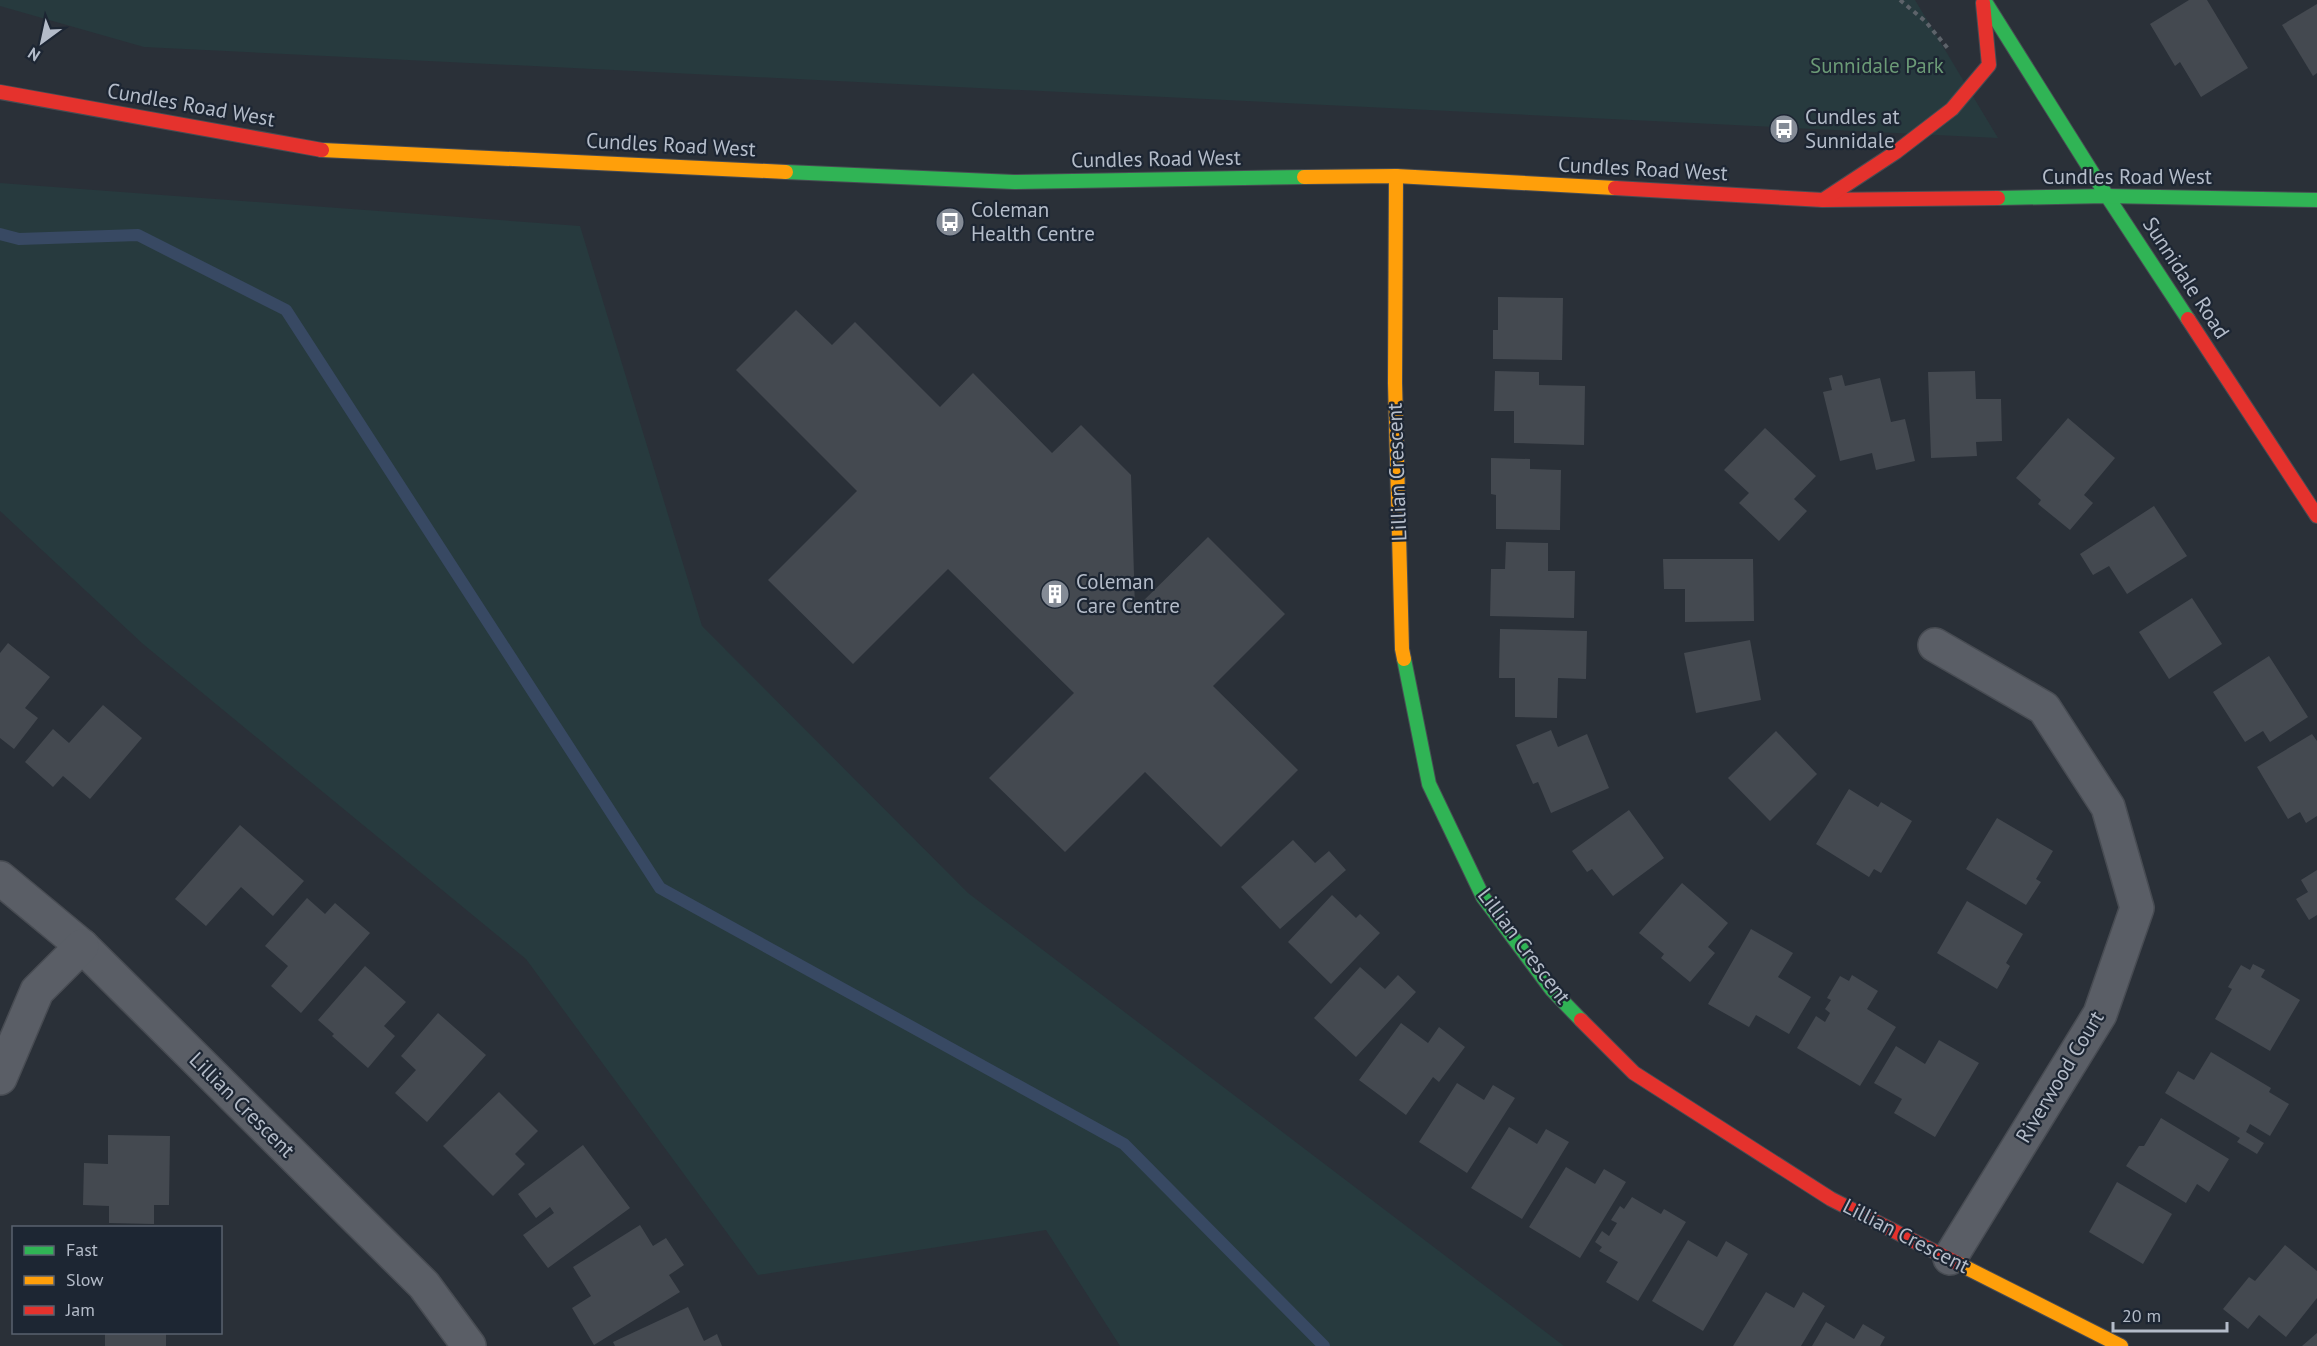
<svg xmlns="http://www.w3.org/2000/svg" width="2317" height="1346" font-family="'PT Sans',sans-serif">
<rect width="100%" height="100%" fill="#2a3038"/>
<g fill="#273a3e">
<path d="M0,0H1915L1998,138L144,47L0,6Z"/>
<path d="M0,183L580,226L702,626L968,893L1564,1346H1120L1046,1230L758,1275L526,959L143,644L0,511Z"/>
</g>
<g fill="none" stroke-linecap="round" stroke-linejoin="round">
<path stroke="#384963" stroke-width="12" d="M0,234L19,239L138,235L286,310L660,888L1124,1144L1324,1346"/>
</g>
<g fill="#444950">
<path d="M2189,0H2207L2248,68L2201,97L2180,62L2175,66L2150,24Z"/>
<path d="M2317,4V73L2313,76L2282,25Z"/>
<path d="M1498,297L1563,298L1562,360L1493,359V330H1498Z"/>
<path d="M796,310L832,345L855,322L940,407L973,373L1052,453L1081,425L1131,475L1135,609L1208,537L1285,614L1213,686L1298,770L1221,847L1145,772L1065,852L989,778L1074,693L948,569L853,664L768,580L857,491L736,370Z"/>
<path d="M1495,371L1539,372V385L1585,386L1584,445L1514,443V411H1494Z"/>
<path d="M1975,371L1976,399H2001L2002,441L1976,442L1977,456L1931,458L1928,372Z"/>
<path d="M1842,375L1845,386L1880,378L1891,422L1905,419L1915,461L1876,470L1872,453L1840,461L1823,392L1832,390L1829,378Z"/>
<path d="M2068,418L2115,458L2084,495L2093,503L2070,530L2038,504L2041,500L2016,478Z"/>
<path d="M1765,428L1816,476L1794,499L1807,511L1779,541L1739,503L1749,493L1724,470Z"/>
<path d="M1491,458L1530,459V469L1561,470L1560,530L1496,529V495L1491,494Z"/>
<path d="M2154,506L2187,556L2127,594L2109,566L2093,575L2080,554Z"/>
<path d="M1506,542L1548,543V571H1575L1574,618L1490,616L1491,569H1505Z"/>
<path d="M1663,559H1753L1754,621L1685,622V589H1664Z"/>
<path d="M2192,598L2222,644L2169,679L2139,632Z"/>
<path d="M1500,629L1587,631L1586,679L1558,678L1557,718L1515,717V678H1499Z"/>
<path d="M1750,640L1761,700L1696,713L1684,653Z"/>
<path d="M8,643L50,677L25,708L38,718L14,749L0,738V653Z"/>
<path d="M2269,656L2308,717L2270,742L2263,731L2245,742L2213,692Z"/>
<path d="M103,705L142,738L90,799L63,776L53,787L25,762L53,729L69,743Z"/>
<path d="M1551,730L1558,747L1587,734L1609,788L1551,813L1538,782L1533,784L1516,745Z"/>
<path d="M1776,731L1817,774L1770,821L1728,778Z"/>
<path d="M2312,734L2317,741V816L2306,823L2300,812L2288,819L2257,767Z"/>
<path d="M1849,789L1878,807L1881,802L1912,821L1881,873L1874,869L1869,877L1816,844Z"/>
<path d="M1629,810L1664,858L1613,896L1592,869L1587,872L1572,851Z"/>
<path d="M1997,818L2053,851L2036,879L2041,882L2026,905L1966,869Z"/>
<path d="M240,825L304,881L273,916L241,887L206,926L175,899Z"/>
<path d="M1293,840L1315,863L1329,851L1346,870L1280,929L1241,887Z"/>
<path d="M2317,870V915L2309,920L2296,899L2308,892L2301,880Z"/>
<path d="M1682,883L1728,923L1708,947L1715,953L1690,982L1661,958L1664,954L1639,933Z"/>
<path d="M1332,895L1356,918L1360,914L1380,933L1331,984L1288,942Z"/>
<path d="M307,898L325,914L335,903L370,933L301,1013L271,986L288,966L265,946Z"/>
<path d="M1967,901L2023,934L2006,963L2010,966L1997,989L1937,953Z"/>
<path d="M1751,929L1793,953L1778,977L1811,997L1789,1034L1756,1015L1749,1027L1708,1004Z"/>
<path d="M2253,964L2265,970L2261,977L2300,1000L2270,1051L2215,1019L2232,989L2228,987L2241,965L2250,970Z"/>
<path d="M365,966L406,1002L384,1026L395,1036L368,1068L332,1036L334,1034L318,1020Z"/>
<path d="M1360,967L1385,989L1398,975L1416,992L1356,1057L1314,1018Z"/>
<path d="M1852,975L1878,991L1867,1009L1896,1027L1860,1086L1797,1048L1816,1016L1825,1022L1830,1013L1825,1009L1831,1000L1827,998L1840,976L1849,981Z"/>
<path d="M438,1013L486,1055L427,1122L395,1093L416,1070L401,1056Z"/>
<path d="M1401,1023L1428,1043L1439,1027L1465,1047L1439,1082L1433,1077L1406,1115L1359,1080Z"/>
<path d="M1939,1040L1979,1063L1935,1137L1894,1113L1902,1099L1874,1083L1896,1046L1925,1064Z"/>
<path d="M2211,1052L2271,1088L2269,1092L2289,1104L2270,1136L2250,1124L2246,1132L2264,1143L2257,1154L2237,1142L2240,1138L2165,1093L2178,1071L2194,1080Z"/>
<path d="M1457,1083L1484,1100L1493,1085L1515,1098L1467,1173L1419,1142Z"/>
<path d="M499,1092L538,1131L515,1154L525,1164L493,1196L443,1146Z"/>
<path d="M2161,1118L2229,1159L2209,1192L2197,1184L2186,1203L2126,1166L2139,1146H2144Z"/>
<path d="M1509,1127L1537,1144L1546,1129L1569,1142L1522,1219L1471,1188Z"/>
<path d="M108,1135L170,1136L169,1205H154V1224L109,1223V1206L83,1205L84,1163L108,1164Z"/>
<path d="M583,1145L630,1208L548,1268L523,1235L554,1213L550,1207L536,1218L518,1194Z"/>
<path d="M1566,1167L1595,1184L1604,1169L1626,1182L1580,1258L1529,1227Z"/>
<path d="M2117,1182L2172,1214L2143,1264L2089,1232Z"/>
<path d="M1632,1197L1661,1214L1664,1209L1686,1222L1638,1301L1606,1282L1618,1262L1599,1251L1602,1247L1595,1242L1602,1231L1609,1236L1617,1223L1611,1220L1620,1206L1624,1209Z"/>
<path d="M640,1225L653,1246L666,1238L684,1265L669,1275L680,1292L594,1345L572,1308L591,1296L573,1267Z"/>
<path d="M1688,1240L1717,1257L1726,1241L1748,1254L1703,1331L1652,1301Z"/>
<path d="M2285,1245L2317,1271V1298L2286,1337L2259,1315L2248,1329L2223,1309L2249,1277L2255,1281Z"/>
<path d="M1766,1292L1794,1308L1803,1292L1825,1306L1801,1346H1733Z"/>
<path d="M688,1307L704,1341L717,1334L722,1346H615L613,1342Z"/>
<path d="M1826,1322L1854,1339L1863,1324L1885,1337L1880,1346H1812Z"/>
<path d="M105,1332L166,1333V1346H105Z"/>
<path d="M2317,1333V1346H2302Z"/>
</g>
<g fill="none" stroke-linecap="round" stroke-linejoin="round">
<g stroke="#484c53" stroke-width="36">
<g id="street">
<path d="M1935,645L2044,708L2108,807L2137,908L2100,1014L1950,1258"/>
<path d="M0,878L82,946L424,1285L469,1346"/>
<path d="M0,1078L37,991L82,946"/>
</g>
</g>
<g stroke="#484c53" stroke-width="16">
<g id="fast">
<path d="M1984,0L2107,196L2188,319"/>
<path d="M786,172L1014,182L1304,177"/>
<path d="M1998,198L2107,196L2317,200"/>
<path d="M1404,659L1429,784L1483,897L1552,990L1581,1020"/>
</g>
</g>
<g stroke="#484c53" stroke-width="16">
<g id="slow">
<path d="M322,150L786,172"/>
<path d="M1396,176L1395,383L1402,649L1404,659"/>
<path d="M1304,177L1396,176L1615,188"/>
<path d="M1959,1264L2121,1346"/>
</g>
</g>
<g stroke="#484c53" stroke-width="16">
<g id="jam">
<path d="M0,92L322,150"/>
<path d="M1615,188L1823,200L1998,198"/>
<path d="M1823,200L1896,152L1952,109L1989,65L1983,3"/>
<path d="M2188,319L2317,516"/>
<path d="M1581,1020L1634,1073L1831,1199L1959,1264"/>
</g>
</g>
<path stroke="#5d636a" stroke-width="4" stroke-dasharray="4.5 4.5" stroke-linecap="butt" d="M1900,0L1925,21L1950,51"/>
<use href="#street" stroke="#5a5e66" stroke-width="33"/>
<use href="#fast" stroke="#30b455" stroke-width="14"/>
<use href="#slow" stroke="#ff9f0a" stroke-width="14"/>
<use href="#jam" stroke="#e5322d" stroke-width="14"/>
</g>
<defs>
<g id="bus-disc" transform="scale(1.5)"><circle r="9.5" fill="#848b96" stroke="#1d2633"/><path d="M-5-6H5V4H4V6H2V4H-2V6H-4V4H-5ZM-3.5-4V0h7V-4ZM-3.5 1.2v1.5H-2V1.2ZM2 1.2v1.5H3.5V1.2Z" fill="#fff"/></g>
<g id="building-disc" transform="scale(1.5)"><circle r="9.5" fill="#848b96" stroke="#1d2633"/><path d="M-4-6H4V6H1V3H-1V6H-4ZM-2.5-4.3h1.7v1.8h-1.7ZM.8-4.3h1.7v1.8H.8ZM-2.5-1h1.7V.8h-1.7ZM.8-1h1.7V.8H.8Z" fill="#fff"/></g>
</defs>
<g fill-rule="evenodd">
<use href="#bus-disc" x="1784" y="129"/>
<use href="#bus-disc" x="950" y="222"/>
<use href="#building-disc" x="1055" y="594"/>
</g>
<g text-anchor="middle" stroke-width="4.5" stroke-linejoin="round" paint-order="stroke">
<g font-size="21" fill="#6b9a76" stroke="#1d2633">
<text x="1877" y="73">Sunnidale Park</text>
</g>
<g font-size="21" fill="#b4bcc9" stroke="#1d2633">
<text transform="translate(191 105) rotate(10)" y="7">Cundles Road West</text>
<text transform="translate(671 145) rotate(3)" y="7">Cundles Road West</text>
<text transform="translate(1156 159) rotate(-1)" y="7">Cundles Road West</text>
<text transform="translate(1643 169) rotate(3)" y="7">Cundles Road West</text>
<text x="2127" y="184">Cundles Road West</text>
<text transform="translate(2186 278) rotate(57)" y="7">Sunnidale Road</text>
<text transform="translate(1397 472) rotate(-92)" y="7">Lillian Crescent</text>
<text transform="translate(1524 946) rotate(53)" y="7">Lillian Crescent</text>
<text transform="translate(2060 1077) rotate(-59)" y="7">Riverwood Court</text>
<text transform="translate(242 1105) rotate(45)" y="7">Lillian Crescent</text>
<text transform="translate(1906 1236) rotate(27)" y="7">Lillian Crescent</text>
</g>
<g font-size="21" fill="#b4bcc9" stroke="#1d2633" text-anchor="start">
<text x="1805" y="124">Cundles at<tspan x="1805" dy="24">Sunnidale</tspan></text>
<text x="971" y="217">Coleman<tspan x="971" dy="24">Health Centre</tspan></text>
<text x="1076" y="589">Coleman<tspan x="1076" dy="24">Care Centre</tspan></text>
</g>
</g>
<rect x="12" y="1226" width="210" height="108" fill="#1d2633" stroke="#59626f" stroke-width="1.5"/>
<rect x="24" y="1246" width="30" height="9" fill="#30b455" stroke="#59626f" stroke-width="1.5"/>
<text x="66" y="1256" font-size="18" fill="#b4bcc9">Fast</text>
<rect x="24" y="1276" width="30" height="9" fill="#ff9f0a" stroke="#59626f" stroke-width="1.5"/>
<text x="66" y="1286" font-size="18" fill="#b4bcc9">Slow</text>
<rect x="24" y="1306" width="30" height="9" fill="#e5322d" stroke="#59626f" stroke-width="1.5"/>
<text x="66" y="1316" font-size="18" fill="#b4bcc9">Jam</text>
<g transform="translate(42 42) rotate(213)" stroke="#1d2633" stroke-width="4.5" paint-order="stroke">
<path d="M0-4.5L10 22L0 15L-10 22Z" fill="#b4bcc9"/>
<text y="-9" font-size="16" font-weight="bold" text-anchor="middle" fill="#b4bcc9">N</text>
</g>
<path d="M2113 1322v9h114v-9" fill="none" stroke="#b4bcc9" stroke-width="3"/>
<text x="2122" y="1322" font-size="18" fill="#b4bcc9" stroke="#1d2633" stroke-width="4.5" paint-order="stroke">20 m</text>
</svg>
